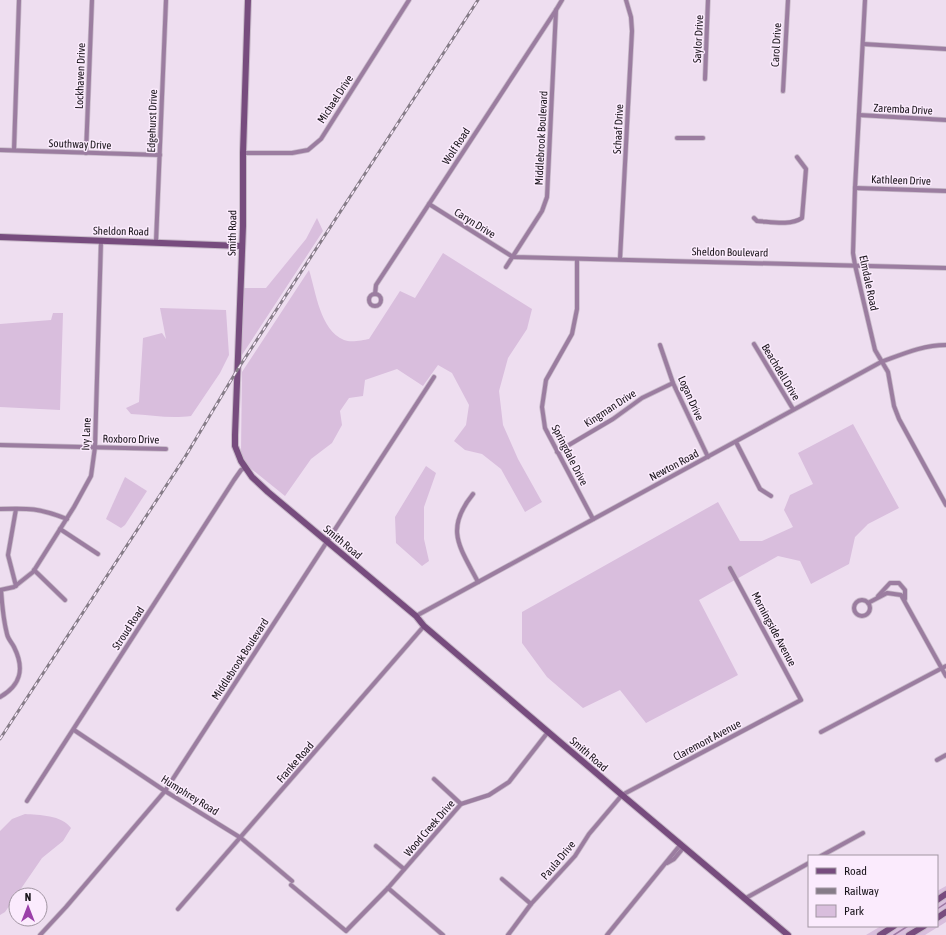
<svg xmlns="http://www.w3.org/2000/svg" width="946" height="935" font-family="'Asap Condensed',sans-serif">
<rect width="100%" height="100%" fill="#eedef0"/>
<g fill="#d9bedd">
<path d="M317,218L323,231L240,358L243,288H266L306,239Z"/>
<path d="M443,253L532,309L527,329L508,358L499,391L503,425L518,459L542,502L525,512L501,469L482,454L465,450L454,441L466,425L469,405L452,373L438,365L423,386L397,369L365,380L363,396L349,398L340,411L342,425L332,443L311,459L285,496L244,463L241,452L242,372L309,270C316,292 320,330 344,340C351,343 363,340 369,339L400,291L415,298Z"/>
<path d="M160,308L226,310L229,355L220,373L191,416C170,419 152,415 131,414L126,408L139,402L143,338L162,333L166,339Z"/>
<path d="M53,313H63L60,410L0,407V324L51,320Z"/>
<path d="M853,424L899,508L868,524L855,537L849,564L811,584L800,561L778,556L699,600L738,675L646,723L620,690L583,708L547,677L522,643V612L718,502L740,541H762L793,527L784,510L790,495L813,484L798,453Z"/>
<path d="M426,466L436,473L424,507V539L429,561L422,566L396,543L395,517Z"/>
<path d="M125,477L147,491L125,525L121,528L106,519Z"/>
<path d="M25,814C39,815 62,815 71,828L63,841L42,858L5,912L0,915V831L12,819Z"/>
<path d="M946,886V922L925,935H866L881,926H937V891Z"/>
</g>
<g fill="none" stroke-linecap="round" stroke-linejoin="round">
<g stroke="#9c77a2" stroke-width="1.5">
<path d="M937,909L946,903"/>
<path d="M894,935L908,926"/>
</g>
<g stroke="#c8bac9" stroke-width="5.5">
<g id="street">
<path d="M865,0L855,188L853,253L855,265L875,350L888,372L894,406L899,419L946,505"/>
<path d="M863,44L946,49"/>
<path d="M705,79L708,0"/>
<path d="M783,91L788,0"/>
<path d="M859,115L946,120"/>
<path d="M677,138H703"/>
<path d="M0,150L160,155"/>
<path d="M14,150L19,0"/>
<path d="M86,153L92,0"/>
<path d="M243,153H292L308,150L321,139L409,0"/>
<path d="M855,188L946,191"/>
<path d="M429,204L513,257L946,268"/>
<path d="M754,218L757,221C772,222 790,226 802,218L806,169L797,157"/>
<path d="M156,242L166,0"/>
<path d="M577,259V309L572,334L546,380L542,407L545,428L593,519"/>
<path d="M620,259L632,31L631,17L626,0"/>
<path d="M506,267L542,211L547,197L556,10L562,0"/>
<circle cx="375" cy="300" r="6"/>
<path d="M375,294L376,285L556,10"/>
<path d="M754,344L793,409"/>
<path d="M660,345L673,383L708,457"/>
<path d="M736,442L760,489L771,496"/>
<path d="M0,445L166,449"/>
<path d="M557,452L613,419L642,398L673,383"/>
<path d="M473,494C444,530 460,547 478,582"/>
<path d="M0,509C29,508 39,508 67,519"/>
<path d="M60,529L98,554"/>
<path d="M34,570L65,600"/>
<path d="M16,586L8,555L16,509"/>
<path d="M0,590L14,587L33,572L74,507L91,476L95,447L101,241"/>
<path d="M878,596L890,583H899L905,590V599"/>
<circle cx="862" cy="608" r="8"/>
<path d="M868,603L887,593L901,595L946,676"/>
<path d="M416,616L881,362C903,354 923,345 946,345"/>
<path d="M0,697C21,685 25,669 14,647C12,643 8,639 7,634C3,619 2,604 1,590"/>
<path d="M74,730L165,791L241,838L292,881"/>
<path d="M821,732L946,666"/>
<path d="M937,760L946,755"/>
<path d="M434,779L461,804"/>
<path d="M27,801L234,480L241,470L245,468"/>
<path d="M376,846L404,869"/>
<path d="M821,856L863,833"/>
<path d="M667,863L674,859L684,847"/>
<path d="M502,879L531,904"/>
<path d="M291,885L346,931L388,888L461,804L489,795L509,782L548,732"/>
<path d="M388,888L443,935"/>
<path d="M746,898L809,863"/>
<path d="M178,909L424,626"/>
<path d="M40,935L66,907L165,791L434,377"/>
<path d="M508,935L531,904L575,856L589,834L622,795L801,700L730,568"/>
<path d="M607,935L681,844"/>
</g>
</g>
<g stroke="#c8bac9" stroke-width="8">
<g id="secondary">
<path d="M248,0L243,153V226L235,435V446L241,461L252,477L268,492L416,616L424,626L622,795L788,935"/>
<path d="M0,237L242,246"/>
<path d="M937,900L946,894"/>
<path d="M937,918L946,912"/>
<path d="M880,935L894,926"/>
<path d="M909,935L924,926"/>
</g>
</g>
<use href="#street" stroke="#9b7da0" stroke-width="4"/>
<use href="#secondary" stroke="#774c7e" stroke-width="6"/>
<g stroke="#867c88" stroke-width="3">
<path id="rail" d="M0,739L185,457L236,372L478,0"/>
</g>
<use href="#rail" stroke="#fbebfd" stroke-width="1.5" stroke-dasharray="4.5" stroke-linecap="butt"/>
</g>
<g text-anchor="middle" stroke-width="3" stroke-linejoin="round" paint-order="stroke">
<g font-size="11" fill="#19141a" stroke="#fbebfd">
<text transform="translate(698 39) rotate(-87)" y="4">Saylor Drive</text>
<text transform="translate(776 45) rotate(-87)" y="4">Carol Drive</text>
<text transform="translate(80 76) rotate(-88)" y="4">Lockhaven Drive</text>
<text transform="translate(335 99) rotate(-57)" y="4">Michael Drive</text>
<text transform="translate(903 109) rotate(3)" y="4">Zaremba Drive</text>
<text transform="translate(152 121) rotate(-88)" y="4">Edgehurst Drive</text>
<text transform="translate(618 129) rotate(-87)" y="4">Schaaf Drive</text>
<text transform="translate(541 138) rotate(-87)" y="4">Middlebrook Boulevard</text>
<text transform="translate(80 144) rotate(2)" y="4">Southway Drive</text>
<text transform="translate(456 146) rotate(-57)" y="4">Wolf Road</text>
<text transform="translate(901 180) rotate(2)" y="4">Kathleen Drive</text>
<text transform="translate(475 223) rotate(32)" y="4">Caryn Drive</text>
<text transform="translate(121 231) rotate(1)" y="4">Sheldon Road</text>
<text transform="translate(232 233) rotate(-89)" y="4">Smith Road</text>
<text transform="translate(730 252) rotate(1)" y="4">Sheldon Boulevard</text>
<text transform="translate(869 283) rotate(78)" y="4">Elmdale Road</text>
<text transform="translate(781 372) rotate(59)" y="4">Beachdell Drive</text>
<text transform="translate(691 398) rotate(66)" y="4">Logan Drive</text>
<text transform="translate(610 408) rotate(-33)" y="4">Kingman Drive</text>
<text transform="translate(86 434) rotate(-87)" y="4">Ivy Lane</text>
<text transform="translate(131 439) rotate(1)" y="4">Roxboro Drive</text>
<text transform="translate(570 455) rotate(63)" y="4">Springdale Drive</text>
<text transform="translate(674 465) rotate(-28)" y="4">Newton Road</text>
<text transform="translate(343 542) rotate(40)" y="4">Smith Road</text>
<text transform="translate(128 628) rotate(-57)" y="4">Stroud Road</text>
<text transform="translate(774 629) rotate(62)" y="4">Morningside Avenue</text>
<text transform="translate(240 659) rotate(-57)" y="4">Middlebrook Boulevard</text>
<text transform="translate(707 740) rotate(-28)" y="4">Claremont Avenue</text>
<text transform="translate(589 754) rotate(41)" y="4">Smith Road</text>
<text transform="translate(295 762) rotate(-49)" y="4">Franke Road</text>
<text transform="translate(190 795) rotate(32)" y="4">Humphrey Road</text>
<text transform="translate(429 828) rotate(-49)" y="4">Wood Creek Drive</text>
<text transform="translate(558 860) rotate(-50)" y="4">Paula Drive</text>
</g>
</g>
<rect x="808" y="855" width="130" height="72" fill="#fbebfd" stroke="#a195a2"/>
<rect x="816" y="868" width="20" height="6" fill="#774c7e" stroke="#a195a2"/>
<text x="844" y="875" font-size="12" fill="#19141a">Road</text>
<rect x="816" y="888" width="20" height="6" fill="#867c88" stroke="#a195a2"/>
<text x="844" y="895" font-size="12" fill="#19141a">Railway</text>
<rect x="816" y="905" width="20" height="12" fill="#d9bedd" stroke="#a195a2"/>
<text x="844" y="915" font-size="12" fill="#19141a">Park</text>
<g transform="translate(28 907)"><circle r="19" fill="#fbebfd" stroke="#a195a2"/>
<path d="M0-3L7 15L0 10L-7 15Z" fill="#9b3fa9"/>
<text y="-6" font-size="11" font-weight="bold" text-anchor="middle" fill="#19141a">N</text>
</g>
</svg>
